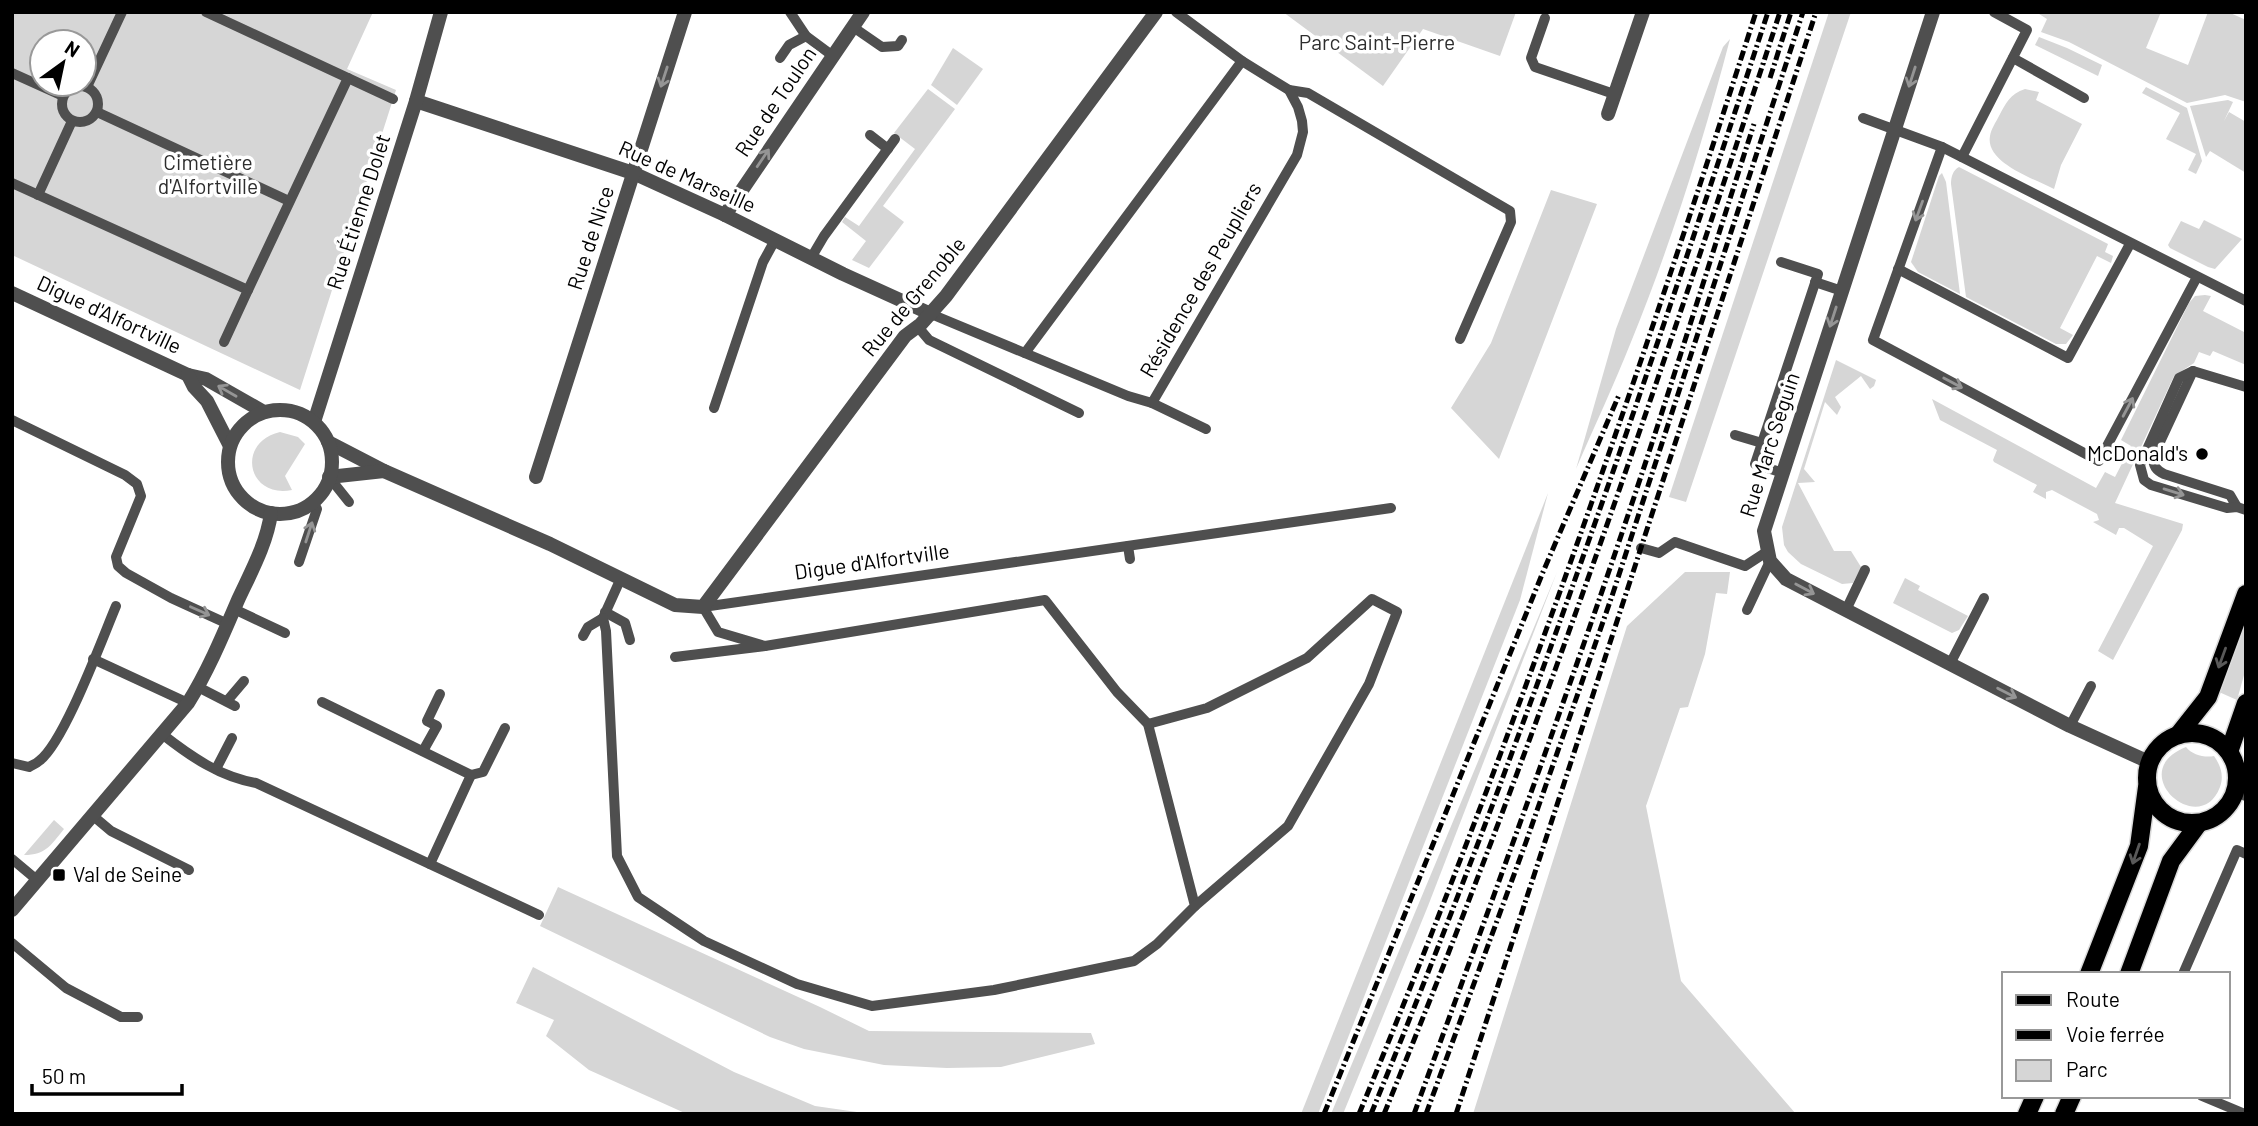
<svg xmlns="http://www.w3.org/2000/svg" width="2258" height="1126" font-family="Barlow,sans-serif">
<rect width="100%" height="100%" fill="#fff"/>
<g fill="#d6d6d6" fill-rule="evenodd">
<path d="M12,12H373L347,69L396,90L300,390L12,255ZM42,42H84V84H42Z"/>
<path d="M1283,12H1516L1500,56L1423,29L1383,86Z"/>
<path d="M1829,12H1851L1686,502L1669,497Z"/>
<path d="M2036,12H2161L2146,48L2188,65L2208,12H2228L2246,20V102L2225,95L2187,103L2069,42L2041,32L2047,19Z"/>
<path d="M2039,37L2067,48L2102,65L2098,76L2035,45Z"/>
<path d="M1730,39C1703,142 1671,244 1631,342C1614,385 1594,427 1576,469L1616,329L1723,47Z"/>
<path d="M953,48L983,69L957,105L931,85Z"/>
<path d="M2146,87L2187,108L2202,161L2196,174L2188,170L2196,154L2166,139L2180,113L2142,93Z"/>
<path d="M928,89L955,109L883,206L904,222L869,268L852,260L866,241L842,222L845,217L859,226L915,149L894,133Z"/>
<path d="M2025,89L2039,92L2036,100L2082,124L2061,165L2054,189C2035,179 1985,163 1990,136C1991,129 1996,122 1999,116C2006,103 2010,94 2025,89Z"/>
<path d="M2228,100L2233,102L2224,121L2229,112L2246,122V173L2210,151L2206,157L2190,106Z"/>
<path d="M1959,167L2108,244L2105,252L2113,256L2111,263L2097,256L2060,328L2073,335L2066,344H2056L1966,297L1951,184C1951,177 1953,170 1959,167Z"/>
<path d="M1942,173L1946,182L1960,294L1918,272L1911,262L1939,176Z"/>
<path d="M1551,190L1597,204L1499,459L1451,408L1491,343Z"/>
<path d="M2204,220L2242,239L2215,269L2208,267L2170,248L2168,245L2181,221L2199,229Z"/>
<path d="M2205,295L2211,296L2203,311L2246,333V365L2213,351L2210,356L2199,352L2194,363L2174,376L2115,503L2183,524L2182,530L2113,660L2098,651L2153,546L2124,528H2119L2116,535L2093,522L2099,520L2097,514L2052,490L2046,492V499L2033,492L2037,485L1994,462L1993,460L1997,450L1940,420L1932,399L2096,488L2105,472L2115,477L2131,446L2121,440L2189,303L2195,296Z"/>
<path d="M1836,360L1876,380L1874,386L1870,389L1861,376L1835,397L1841,407L1837,415L1825,402L1804,469L1815,482L1798,483L1834,551H1851L1861,567L1853,583L1842,584L1801,564L1788,552L1784,545L1782,527Z"/>
<path d="M280,432L298,437L305,444L285,476L292,490C247,499 236,442 280,432Z"/>
<path d="M1548,493L1520,600L1318,1114H1301Z"/>
<path d="M1557,572L1428,906L1343,1114H1331Z"/>
<path d="M1685,572H1730L1727,594L1716,593L1705,654L1688,707L1680,708L1646,806L1681,981L1796,1114H1473L1627,626Z"/>
<path d="M1905,578L1920,586L1918,590L1968,616L1959,630L1952,633L1893,603Z"/>
<path d="M2246,613V668L2237,700L2219,692Z"/>
<path d="M2186,747C2192,755 2205,758 2214,756C2221,766 2224,776 2220,787C2200,840 2123,772 2186,747Z"/>
<path d="M54,820L64,829C51,845 46,855 24,855Z"/>
<path d="M558,887L820,1007L869,1031L1091,1033L1095,1044L1001,1067L947,1068L884,1065L804,1049L770,1037L540,926Z"/>
<path d="M533,967L734,1072L815,1106L871,1114H687L589,1070L546,1036L554,1020L516,1003Z"/>
</g>
<g fill="none" stroke-linecap="round" stroke-linejoin="round">
<g stroke="#dbdbdb" stroke-width="21">
<g id="primary">
<circle cx="2192" cy="778" r="45"/>
<path d="M2178,735L2208,697L2246,594"/>
<path d="M2229,752L2246,703"/>
<path d="M2089,974L2139,846L2147,787"/>
<path d="M2129,974L2171,861L2199,823"/>
<path d="M2027,1114L2035,1096"/>
<path d="M2064,1114L2072,1096"/>
</g>
</g>
<g stroke="#4f4f4f" stroke-width="10">
<path d="M206,12L393,99"/>
<path d="M790,12L806,36L833,56"/>
<path d="M1545,18L1531,58L1535,67L1614,94"/>
<path d="M853,27L882,47L898,46L902,40"/>
<path d="M780,58L789,45L806,36"/>
<path d="M2013,58L2084,98"/>
<path d="M12,73L63,96"/>
<circle cx="80" cy="104" r="18"/>
<path d="M87,87L122,12"/>
<path d="M1289,90L1308,93L1510,211L1511,222L1460,339"/>
<path d="M97,112L289,201"/>
<path d="M1863,118L1942,147L2246,301"/>
<path d="M870,135L888,149"/>
<path d="M1942,147L1873,340L2099,461L2197,277"/>
<path d="M1962,157L2027,30L1994,12"/>
<path d="M12,183L248,290L348,78"/>
<path d="M38,195L72,121"/>
<path d="M811,258L824,236L895,139"/>
<path d="M1781,262L1818,274L1755,464L1783,473"/>
<path d="M1898,269L2068,358L2130,244"/>
<path d="M1815,282L1842,291"/>
<path d="M931,314L1128,396L1152,403L1297,155L1303,132L1302,121L1298,107L1289,90L1242,61L1176,12"/>
<path d="M918,327L929,340L1079,413"/>
<path d="M224,342L248,290"/>
<path d="M1025,353L1242,61"/>
<path d="M2193,371L2153,457C2153,466 2156,470 2164,474L2230,495L2237,507"/>
<path d="M2246,387L2193,371L2179,378L2140,465L2144,480L2151,485L2227,508L2237,507L2246,510"/>
<path d="M1152,403L1206,429"/>
<path d="M714,408L763,262L775,240"/>
<path d="M12,420L125,475L137,484L141,496L116,557L118,566L126,573L171,598L228,624"/>
<path d="M1735,435L1762,443"/>
<path d="M329,477L349,502"/>
<path d="M1128,546L1130,559"/>
<path d="M1641,548L1659,553L1675,542L1745,566L1768,551"/>
<path d="M299,562L317,509L313,502"/>
<path d="M621,578L603,618L606,631L617,856L638,897L704,941L797,984L872,1006L994,990L1134,961L1157,944L1195,906L1148,724L1117,692L1045,600L765,646"/>
<path d="M234,609L285,633"/>
<path d="M1747,610L1770,561"/>
<path d="M1846,610L1865,570"/>
<path d="M605,612L625,623L630,640"/>
<path d="M583,636L588,627L603,618"/>
<path d="M675,657L765,646L718,632L703,607L1391,508"/>
<path d="M93,659L188,703"/>
<path d="M1950,664L1984,598"/>
<path d="M198,687L235,706"/>
<path d="M227,701L244,681"/>
<path d="M322,702L471,775L430,864"/>
<path d="M1148,724L1207,708L1307,658L1372,599L1397,612L1369,684L1288,826L1195,906"/>
<path d="M2070,726L2091,686"/>
<path d="M162,734C190,756 220,777 256,783L539,915"/>
<path d="M423,751L437,726L427,721L440,694"/>
<path d="M12,763L29,767C32,765 36,764 39,761C64,743 102,639 116,606"/>
<path d="M216,769L232,738"/>
<path d="M471,775L483,772L505,728"/>
<path d="M92,815L111,831L189,870"/>
<path d="M12,859L37,880"/>
<path d="M12,943L66,988L121,1017H138"/>
<path d="M2183,974L2237,850L2246,854"/>
<path d="M2202,1096L2245,1114"/>
</g>
<g stroke="#4f4f4f" stroke-width="14">
<path d="M1933,12L1764,531L1770,561L1786,579L2070,726L2149,762"/>
<path d="M416,101L633,173L725,215L843,274L931,314"/>
<path d="M1608,114L1643,12"/>
<path d="M725,215L863,12"/>
<path d="M314,422L416,101L441,12"/>
<path d="M328,442L384,471L550,544L675,605L703,607L905,336L921,324L946,296L1156,12"/>
<path d="M329,477L384,471"/>
<path d="M536,477L685,12"/>
<path d="M2236,788L2246,794"/>
</g>
<g stroke="#4f4f4f" stroke-width="14">
<path d="M12,293L188,375L206,379L264,412"/>
<path d="M188,375L194,387L207,401L230,446"/>
<circle cx="280" cy="462" r="52"/>
<path d="M12,910L188,703C208,671 223,635 238,600C251,572 267,543 271,513"/>
</g>
<use href="#primary" stroke="#000" stroke-width="18"/>
<g stroke="#000" stroke-width="5" stroke-dasharray="10 3.5 2 3.5" stroke-linecap="butt">
<path d="M1770,78L1791,12"/>
<path d="M1324,1114L1543,572L1619,395"/>
<path d="M1359,1114C1508,753 1637,384 1756,12"/>
<path d="M1371,1114C1520,752 1646,383 1768,12"/>
<path d="M1384,1114C1532,753 1659,383 1780,12"/>
<path d="M1414,1114C1495,892 1577,671 1651,446C1686,339 1719,232 1754,124"/>
<path d="M1426,1114L1526,842L1612,596L1803,12"/>
<path d="M1456,1114L1816,12"/>
</g>
</g>
<defs><path id="oneway-shaft" d="M-6 0H5M1.5-3L5.5 0L1.5 3" fill="none" stroke-width="1.6" stroke-linecap="round" stroke-linejoin="round" transform="scale(1.75)"/></defs>
<g stroke="#959595">
<use href="#oneway-shaft" transform="translate(664 77) rotate(108)"/>
<use href="#oneway-shaft" transform="translate(1912 77) rotate(108)"/>
<use href="#oneway-shaft" transform="translate(763 158) rotate(-56)"/>
<use href="#oneway-shaft" transform="translate(1919 211) rotate(110)"/>
<use href="#oneway-shaft" transform="translate(1833 317) rotate(108)"/>
<use href="#oneway-shaft" transform="translate(1953 383) rotate(28)"/>
<use href="#oneway-shaft" transform="translate(227 391) rotate(-150)"/>
<use href="#oneway-shaft" transform="translate(2128 407) rotate(-62)"/>
<use href="#oneway-shaft" transform="translate(2174 492) rotate(17)"/>
<use href="#oneway-shaft" transform="translate(309 532) rotate(-72)"/>
<use href="#oneway-shaft" transform="translate(1805 589) rotate(28)"/>
<use href="#oneway-shaft" transform="translate(200 611) rotate(24)"/>
<use href="#oneway-shaft" transform="translate(2007 693) rotate(27)"/>
</g>
<g stroke="#595959">
<use href="#oneway-shaft" transform="translate(2222 658) rotate(110)"/>
<use href="#oneway-shaft" transform="translate(2136 854) rotate(109)"/>
</g>
<g fill="#000" stroke="#fff" stroke-width="2.5">
<circle cx="2202" cy="454" r="7"/>
<rect x="52" y="868" width="14" height="14" rx="3.5"/>
</g>
<g text-anchor="middle" stroke-width="7" stroke-linejoin="round" paint-order="stroke">
<g font-size="21" fill="#2d2d2d" stroke="#fff">
<text x="1377" y="50">Parc Saint-Pierre</text>
<text x="208" y="170">Cimetière<tspan x="208" dy="24">d'Alfortville</tspan></text>
</g>
<g font-size="21" fill="#000" stroke="#fff">
<text transform="translate(776 102) rotate(-56)" y="7">Rue de Toulon</text>
<text transform="translate(687 177) rotate(24)" y="7">Rue de Marseille</text>
<text transform="translate(359 212) rotate(-72)" y="7">Rue Étienne Dolet</text>
<text transform="translate(591 238) rotate(-72)" y="7">Rue de Nice</text>
<text transform="translate(1201 280) rotate(-60)" y="7">Résidence des Peupliers</text>
<text transform="translate(914 297) rotate(-50)" y="7">Rue de Grenoble</text>
<text transform="translate(109 315) rotate(25)" y="7">Digue d'Alfortville</text>
<text transform="translate(1770 445) rotate(-72)" y="7">Rue Marc Seguin</text>
<text transform="translate(872 562) rotate(-8)" y="7">Digue d'Alfortville</text>
</g>
<g font-size="21" fill="#000" stroke="#fff" text-anchor="end">
<text x="2188" y="461">McDonald's</text>
<text x="73" y="882" text-anchor="start">Val de Seine</text>
</g>
</g>
<rect width="2258" height="1126" fill="none" stroke="#000000" stroke-width="28"/>
<rect x="2002" y="972" width="228" height="126" fill="#ffffff" stroke="#999999" stroke-width="2"/>
<rect x="2016" y="995" width="35" height="10" fill="#000000" stroke="#999999" stroke-width="2"/>
<text x="2066" y="1007" font-size="21" fill="#000000">Route</text>
<rect x="2016" y="1030" width="35" height="10" fill="#000000" stroke="#999999" stroke-width="2"/>
<text x="2066" y="1042" font-size="21" fill="#000000">Voie ferrée</text>
<rect x="2016" y="1060" width="35" height="21" fill="#d6d6d6" stroke="#999999" stroke-width="2"/>
<text x="2066" y="1077" font-size="21" fill="#000000">Parc</text>
<g transform="translate(63 63) rotate(33)"><circle r="33" fill="#ffffff" stroke="#999999" stroke-width="2"/>
<path d="M0-5L12 26L0 18L-12 26Z" fill="#000000"/>
<text y="-10" font-size="19" font-weight="bold" text-anchor="middle" fill="#000000">N</text>
</g>
<path d="M32 1084v10h150v-10" fill="none" stroke="#000000" stroke-width="3.5"/>
<text x="42" y="1084" font-size="21" fill="#000000" stroke="#ffffff" stroke-width="5" paint-order="stroke">50 m</text>
</svg>
